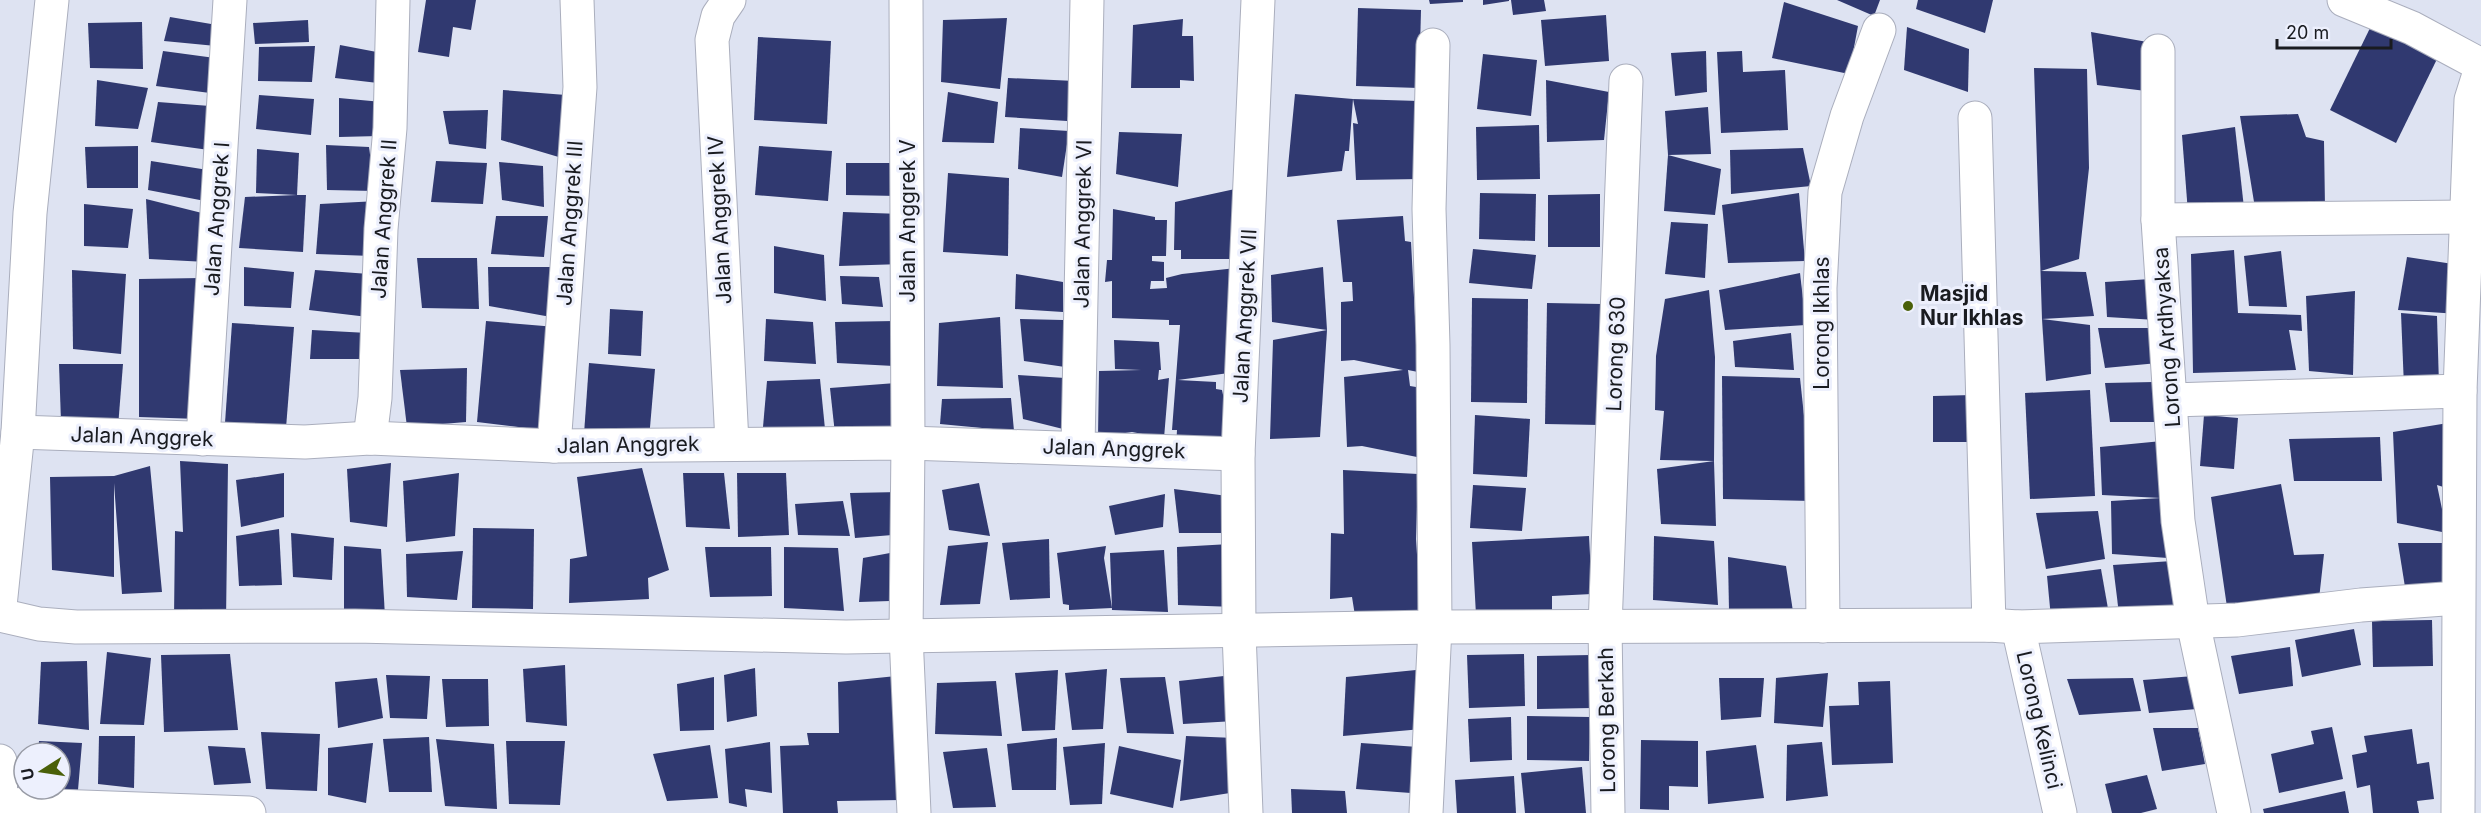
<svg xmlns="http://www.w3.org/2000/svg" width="2481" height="813" font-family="Inter,sans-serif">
<rect width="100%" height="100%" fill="#dee3f2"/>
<g fill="#303970">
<path d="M426,0H476L471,30L453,27L449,57L418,52Z"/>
<path d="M1429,0H1463V2L1430,4Z"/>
<path d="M1483,0H1509V1L1483,5Z"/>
<path d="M1511,0H1544L1546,11L1513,15Z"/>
<path d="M1837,0H1880L1874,16Z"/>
<path d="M1918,0H1993L1985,33L1916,9Z"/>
<path d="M1784,2L1858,26L1849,74L1772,58Z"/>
<path d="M1358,8L1421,10L1419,88L1356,86Z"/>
<path d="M1606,15L1609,61L1545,66L1541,20Z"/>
<path d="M170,17L217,25L216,46L164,41Z"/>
<path d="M1007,18L1000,89L941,82L943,20Z"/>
<path d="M1183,19L1182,36H1193L1194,81L1180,80V88H1131L1133,25Z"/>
<path d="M308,20L309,42L255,44L253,23Z"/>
<path d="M142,22L143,69L90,68L88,23Z"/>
<path d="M2372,24L2438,57L2396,143L2330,110Z"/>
<path d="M1907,27L1969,49L1968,92L1904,70Z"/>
<path d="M2091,32L2153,43L2154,92L2097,85Z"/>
<path d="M758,37L831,41L827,124L754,120Z"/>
<path d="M340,45L382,53L378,83L335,78Z"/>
<path d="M315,46L312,82L258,81L259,47Z"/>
<path d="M163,51L215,58L210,93L156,86Z"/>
<path d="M1706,51L1707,92L1675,96L1671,53Z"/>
<path d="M1742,51L1743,72L1785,70L1788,130L1721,133L1717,52Z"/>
<path d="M1483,54L1537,60L1531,116L1477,109Z"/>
<path d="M2034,68L2087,69L2089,168L2079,259L2041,271L2086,272L2094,316L2042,319Z"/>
<path d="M1008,78L1075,81L1067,121L1005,117Z"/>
<path d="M97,80L148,88L138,129L95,126Z"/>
<path d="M1546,80L1609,92L1604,140L1547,142Z"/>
<path d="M503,90L566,95L562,158L501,140Z"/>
<path d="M948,92L998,102L994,143L942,142Z"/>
<path d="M1295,94L1353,99L1349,151H1345L1342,171L1287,177Z"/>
<path d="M259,95L314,99L311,135L256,129Z"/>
<path d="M339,98L382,102L379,136L339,137Z"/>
<path d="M1353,99L1419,101L1421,179L1356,180L1353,123L1358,124Z"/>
<path d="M158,102L210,106L209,150L151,142Z"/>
<path d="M1708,107L1711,154L1668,155L1665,111Z"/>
<path d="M488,110L486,149L449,144L443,111Z"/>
<path d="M2298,114L2306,137L2324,141L2325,208H2255L2240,116Z"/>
<path d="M1539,125L1540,179L1477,180L1476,127Z"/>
<path d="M2235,127L2245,217L2188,213L2182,135Z"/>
<path d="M1020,128L1069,131L1062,177L1018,169Z"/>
<path d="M1119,132L1182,134L1178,187L1116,174Z"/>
<path d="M326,145L369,147L375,191L327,190Z"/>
<path d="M138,146V188H87L85,147Z"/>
<path d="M759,146L832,151L828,201L755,195Z"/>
<path d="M1803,148L1811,186L1731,194L1730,150Z"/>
<path d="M257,149L299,153L297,195L256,193Z"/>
<path d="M1668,155L1721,169L1715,215L1664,211Z"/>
<path d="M151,161L208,170L205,201L148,190Z"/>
<path d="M436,161L487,163L483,204L431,202Z"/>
<path d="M499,162L543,166L544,207L502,200Z"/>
<path d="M846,163H898V196L846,195Z"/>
<path d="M948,173L1009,178L1008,256L943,252Z"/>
<path d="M1235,189L1236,259H1181V250H1174L1175,202Z"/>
<path d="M1480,193L1536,194L1535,241L1479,239Z"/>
<path d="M1799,193L1805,261L1728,263L1722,205Z"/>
<path d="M1600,194V247H1548V195Z"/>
<path d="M297,195H306L303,252L239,248L245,197Z"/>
<path d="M146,199L206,214L207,262L149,259Z"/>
<path d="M378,201L372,256L316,254L320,204Z"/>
<path d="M84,204L133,209L128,248L84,246Z"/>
<path d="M1113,209L1155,217V220H1167L1166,256H1152V261L1164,262V281H1151L1150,289L1167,288L1166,278L1182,274L1236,268V372L1178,380L1216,382V389L1222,390L1233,443L1176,447L1177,430H1172L1180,325H1169V320L1112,318V281L1105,282L1107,260H1112Z"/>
<path d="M843,212L902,214L903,264L839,266Z"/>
<path d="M496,216H548L544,257L491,254Z"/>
<path d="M1403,216L1405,241L1411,242L1418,372L1408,370L1410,386L1422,388V458L1362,446L1347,447L1344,377L1403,370L1354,360L1341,361V302L1353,301L1352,282H1343L1337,220Z"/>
<path d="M1671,222L1708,224L1705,278L1665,274Z"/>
<path d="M774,246L824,255L826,301L774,293Z"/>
<path d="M1473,249L1536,255L1532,289L1469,283Z"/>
<path d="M2234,250L2238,313L2301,315L2302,331L2289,330L2296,370L2193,373L2191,254Z"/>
<path d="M2281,251L2287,307L2249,306L2244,256Z"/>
<path d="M2407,257L2453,264L2459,314L2398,310Z"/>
<path d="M417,258H477L479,309L422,308Z"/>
<path d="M244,267L294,272L291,308L244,306Z"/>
<path d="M488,267H557L551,317L489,306Z"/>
<path d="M1323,267L1327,330L1272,322L1271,275Z"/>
<path d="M72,270L126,274L121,354L73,349Z"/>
<path d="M315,270L369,274L368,317L309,310Z"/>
<path d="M1800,273L1806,325L1725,330L1719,290Z"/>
<path d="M1016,274L1063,282V312L1015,309Z"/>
<path d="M840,276L879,277L883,307L842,304Z"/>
<path d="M201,278L199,419L139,417V279Z"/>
<path d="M2150,279L2156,320L2107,317L2105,282Z"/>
<path d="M1709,290L1715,357L1714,461L1660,460L1664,411L1655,410L1656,356L1665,299Z"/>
<path d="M2355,291L2353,375L2309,371L2306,296Z"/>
<path d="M1472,298L1528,299L1527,403L1471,402Z"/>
<path d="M1547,303L1602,304L1600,425L1545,424Z"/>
<path d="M610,309L643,311L641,356L608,354Z"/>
<path d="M2401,313L2437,316L2439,386L2404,387Z"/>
<path d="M1000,317L1003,388L937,386L939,323Z"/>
<path d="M766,319L813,322L816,364L764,361Z"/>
<path d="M1020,319L1063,320L1065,367L1024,361Z"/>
<path d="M2042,319L2090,325L2091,374L2046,381Z"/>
<path d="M486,321L556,327L542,430L477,422Z"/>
<path d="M895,321L894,366L837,363L835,322Z"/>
<path d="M232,323L294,327L286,428L225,423Z"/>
<path d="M2098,328H2158V363L2105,368Z"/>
<path d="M312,330L368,333L367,359H310Z"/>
<path d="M1327,330L1320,437L1270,439L1273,340Z"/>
<path d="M1791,333L1794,370L1735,367L1733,341Z"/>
<path d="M1114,340L1159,342L1161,370H1159L1158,380L1169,378L1164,438L1132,432L1098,437L1099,371L1141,370L1115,369Z"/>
<path d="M589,363L655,369L649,439L584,434Z"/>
<path d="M59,364H123L118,427L61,422Z"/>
<path d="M467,368L466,422L407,427L400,370Z"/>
<path d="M1018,375L1065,378L1063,429L1023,419Z"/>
<path d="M1722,376L1800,378L1813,501L1723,499Z"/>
<path d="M820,379L825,429L763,427L767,381Z"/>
<path d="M2154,382L2160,422H2110L2105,383Z"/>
<path d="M896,383L895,436L835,434L830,388Z"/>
<path d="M2090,390L2095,496L2030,499L2025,393Z"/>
<path d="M1973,395V442H1933V396Z"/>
<path d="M1011,398L1014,431L940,424L942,399Z"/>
<path d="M1475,415L1530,419L1527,477L1473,474Z"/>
<path d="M2204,415L2238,418L2234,469L2200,466Z"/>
<path d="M2448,423L2453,490L2437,485L2447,533L2397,523L2393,432Z"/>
<path d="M2380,437L2382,481H2294L2289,439Z"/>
<path d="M2162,441L2168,558L2112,554L2111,501L2161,498L2102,495L2100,447Z"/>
<path d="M180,461L228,464L226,621L174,618L175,531L183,532Z"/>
<path d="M1714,461L1716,526L1661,524L1657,469Z"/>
<path d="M391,463L387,527L350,522L347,469Z"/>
<path d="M150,466L162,592L122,594L114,483V577L52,570L50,477L114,476Z"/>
<path d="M642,468L669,570L648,578L649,599L569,603L570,559L587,556L577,477Z"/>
<path d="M1343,470L1418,474L1416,539L1421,616L1356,622L1352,597L1330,599L1331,533L1344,534Z"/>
<path d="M284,473V517L241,527L236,480Z"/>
<path d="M459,473L455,536L406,542L403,481Z"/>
<path d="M683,473H724L730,529L686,527Z"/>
<path d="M737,473H786L789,535L738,537Z"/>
<path d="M979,483L990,536L949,530L942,490Z"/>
<path d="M2281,484L2294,555L2324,554L2319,599L2227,607L2211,497Z"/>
<path d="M1473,485L1526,488L1522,531L1470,528Z"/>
<path d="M1174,489L1235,497L1233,533H1179Z"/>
<path d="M900,492L905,534L855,538L850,493Z"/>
<path d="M1165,494L1163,527L1115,535L1109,506Z"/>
<path d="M843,501L850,536L798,535L795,504Z"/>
<path d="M2098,511L2105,559L2046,569L2036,513Z"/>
<path d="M473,528L534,529L533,609L472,608Z"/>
<path d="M279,529L282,585L239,586L236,536Z"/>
<path d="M291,533L334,538L332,580L293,577Z"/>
<path d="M1589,536L1592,594L1552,596V611L1476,615L1472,542Z"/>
<path d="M1654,536L1714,541L1718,605L1653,600Z"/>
<path d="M1049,539L1050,598L1010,600L1002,543Z"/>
<path d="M988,542L980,604L940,605L948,546Z"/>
<path d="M2398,543H2443V589L2405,587Z"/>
<path d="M1230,544L1235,607L1178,605L1177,547Z"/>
<path d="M344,546L381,549L385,616L344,615Z"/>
<path d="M1106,546L1104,558L1112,608L1069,610V605L1063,604L1057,553Z"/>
<path d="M705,547H771L772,596L710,597Z"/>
<path d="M784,547L838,548L844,611L784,608Z"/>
<path d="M1164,550L1168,612L1112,610L1110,553Z"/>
<path d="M463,551L457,600L407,597L406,554Z"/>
<path d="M890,553V601L859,602L863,558Z"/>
<path d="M1728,557L1786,566L1794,618L1729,611Z"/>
<path d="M2172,561L2178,619L2119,614L2113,565Z"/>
<path d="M2101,569L2110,620L2051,618L2047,576Z"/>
<path d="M2432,620L2433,666L2373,667L2372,621Z"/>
<path d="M2354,629L2361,665L2302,677L2295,640Z"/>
<path d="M2290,647L2293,686L2239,694L2231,656Z"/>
<path d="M107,652L151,658L144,725L100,724Z"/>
<path d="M230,654L238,730L164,732L161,655Z"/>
<path d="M1524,654L1525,706L1469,708L1467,655Z"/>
<path d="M1591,655L1592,708L1537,709V656Z"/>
<path d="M87,661L89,730L38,724L41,662Z"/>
<path d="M565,665L567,726L526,722L523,669Z"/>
<path d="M755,668L757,716L727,722L724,675Z"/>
<path d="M1107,669L1103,729L1072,730L1065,673Z"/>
<path d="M1426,669L1422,729L1343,736L1346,677Z"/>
<path d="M1058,670L1055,730L1022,731L1015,673Z"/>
<path d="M1828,673L1823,727L1774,723L1776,678Z"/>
<path d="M386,675L430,676L427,719L390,718Z"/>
<path d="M906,675L902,800L837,801L838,813H783L780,746L809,745L807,733H839L838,682Z"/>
<path d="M1233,675L1235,721L1183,724L1179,681Z"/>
<path d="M2194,676L2197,709L2149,713L2143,680Z"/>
<path d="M714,677V730L680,731L677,684Z"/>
<path d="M1165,677L1174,734L1127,733L1120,678Z"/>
<path d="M377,678L383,718L338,728L335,682Z"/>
<path d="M1719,678H1764L1761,717L1721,720Z"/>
<path d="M2133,678L2141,711L2079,715L2067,679Z"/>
<path d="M442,679H488L489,726L446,727Z"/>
<path d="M996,681L1002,736L935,734L937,683Z"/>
<path d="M1890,681L1893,763L1832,765L1829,706L1859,705L1858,682Z"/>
<path d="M1527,716L1590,717L1589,761L1527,760Z"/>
<path d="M1511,717L1512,760L1470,762L1468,719Z"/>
<path d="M2332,727L2343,779L2279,793L2271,754L2314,744L2311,731Z"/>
<path d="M2153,728H2198L2205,764L2162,771Z"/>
<path d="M2412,729L2417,764L2429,762L2434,799L2417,801L2419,813H2373L2370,785L2357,788L2352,755L2367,752L2364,736Z"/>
<path d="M261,732L320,734L317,791L266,789Z"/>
<path d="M99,736H135L134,788L98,784Z"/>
<path d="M1186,736L1235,738L1236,792L1180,801Z"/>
<path d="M429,737L432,792H389L383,739Z"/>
<path d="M1057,738L1056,790H1012L1007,744Z"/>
<path d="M436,739L494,744L497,809L445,806Z"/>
<path d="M1641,740L1698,741V787L1669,786V810L1640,809Z"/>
<path d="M39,741L82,743L78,790L35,789H60V753H38Z"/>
<path d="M506,741H565L560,805L509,804Z"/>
<path d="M770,742L772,793L745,789L747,807L729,803L725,749Z"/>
<path d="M1822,742L1828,796L1786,801L1787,745Z"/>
<path d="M373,743L366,803L328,795V748Z"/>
<path d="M1105,743L1102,804L1070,805L1063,747Z"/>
<path d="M1361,743L1418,747L1411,793L1356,789Z"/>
<path d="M710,745L718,798L667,801L653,754Z"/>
<path d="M1756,745L1764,798L1708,804L1706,751Z"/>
<path d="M208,746L245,748L251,783L214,785Z"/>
<path d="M1119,746L1181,760L1173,808L1110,794Z"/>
<path d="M987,748L996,807L953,808L943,752Z"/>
<path d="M1582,767L1586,813H1525L1521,773Z"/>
<path d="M2147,775L2157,809L2141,813H2112L2105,784Z"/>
<path d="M1514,776L1516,813H1457L1455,780Z"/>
<path d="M1291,789L1345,791L1347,813H1292Z"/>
<path d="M2345,791L2349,813H2264L2263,809Z"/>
</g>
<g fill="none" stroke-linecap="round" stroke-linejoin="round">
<g stroke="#aaaebd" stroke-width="35">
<g id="minor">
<path d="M729,0L718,16L712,40L732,443"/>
<path d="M906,0L908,443L906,635L914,813"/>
<path d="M2344,0L2412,28L2481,65"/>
<path d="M2158,51V220L2178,521L2193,622L2234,813"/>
<path d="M1975,118L1989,625"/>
<path d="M2158,220L2468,217"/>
<path d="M2172,400L2460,391"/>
<path d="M18,432L305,442L370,438L554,446L908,443L1238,454"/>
<path d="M370,438L375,398L381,229L390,128L393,0"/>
<path d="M203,439L230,0"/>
<path d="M554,446L580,87L577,0"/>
<path d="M1078,447L1087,0"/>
<path d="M0,606L18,432L30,213L52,0"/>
<path d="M0,615L39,624L76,627L355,626L846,637L1435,627L1989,625L2018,627L2237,620L2361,605L2458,598"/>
<path d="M1823,626L1820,288L1825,192L1847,116L1879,30"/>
<path d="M2018,627L2060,813"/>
<path d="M0,761L1,813"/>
<path d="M0,804L249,813"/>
<path d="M1246,813L1239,632L1238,454L1258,0"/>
<path d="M1426,813L1435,627L1433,345L1429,209L1433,45"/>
<path d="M1608,813L1605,627L1626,81"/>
<path d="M2458,813L2460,391L2471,100L2481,68"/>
</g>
</g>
<use href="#minor" stroke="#fff" stroke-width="33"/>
</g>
<circle fill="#4a6009" stroke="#edf0fd" stroke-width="2" cx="1908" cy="306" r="6"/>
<g text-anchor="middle" stroke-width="6" stroke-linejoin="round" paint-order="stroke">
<g font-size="21" fill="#191b20" stroke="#edf0fd">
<text transform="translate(217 219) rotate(-86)" y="7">Jalan Anggrek I</text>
<text transform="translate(384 219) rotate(-86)" y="7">Jalan Anggrek II</text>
<text transform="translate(720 220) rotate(-93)" y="7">Jalan Anggrek IV</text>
<text transform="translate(908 221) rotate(-90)" y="7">Jalan Anggrek V</text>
<text transform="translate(570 223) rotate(-86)" y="7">Jalan Anggrek III</text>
<text transform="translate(1083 224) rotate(-89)" y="7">Jalan Anggrek VI</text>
<text transform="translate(1245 316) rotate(-87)" y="7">Jalan Anggrek VII</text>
<text transform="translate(1822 323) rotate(-90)" y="7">Lorong Ikhlas</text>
<text transform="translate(2167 337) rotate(-94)" y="7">Lorong Ardhyaksa</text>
<text transform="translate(1616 354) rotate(-88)" y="7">Lorong 630</text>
<text transform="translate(142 437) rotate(2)" y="7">Jalan Anggrek</text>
<text transform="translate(628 445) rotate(-1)" y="7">Jalan Anggrek</text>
<text transform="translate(1114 449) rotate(2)" y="7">Jalan Anggrek</text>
<text transform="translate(1607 720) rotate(-91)" y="7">Lorong Berkah</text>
<text transform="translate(2039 720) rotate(77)" y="7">Lorong Kelinci</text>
</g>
<g font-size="21" font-weight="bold" fill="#191b20" stroke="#edf0fd" text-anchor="start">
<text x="1920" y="301">Masjid<tspan x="1920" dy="24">Nur Ikhlas</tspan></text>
</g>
</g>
<g transform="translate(42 771) rotate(258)"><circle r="28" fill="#edf0fd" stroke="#989ba5" stroke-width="1.5"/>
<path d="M0-4.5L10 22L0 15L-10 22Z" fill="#4a6009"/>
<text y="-9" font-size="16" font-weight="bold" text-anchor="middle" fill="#191b20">U</text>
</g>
<path d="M2277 39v9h114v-9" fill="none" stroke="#191b20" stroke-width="3"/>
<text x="2286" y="39" font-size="18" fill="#191b20" stroke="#edf0fd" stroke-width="4.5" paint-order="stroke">20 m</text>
</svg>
